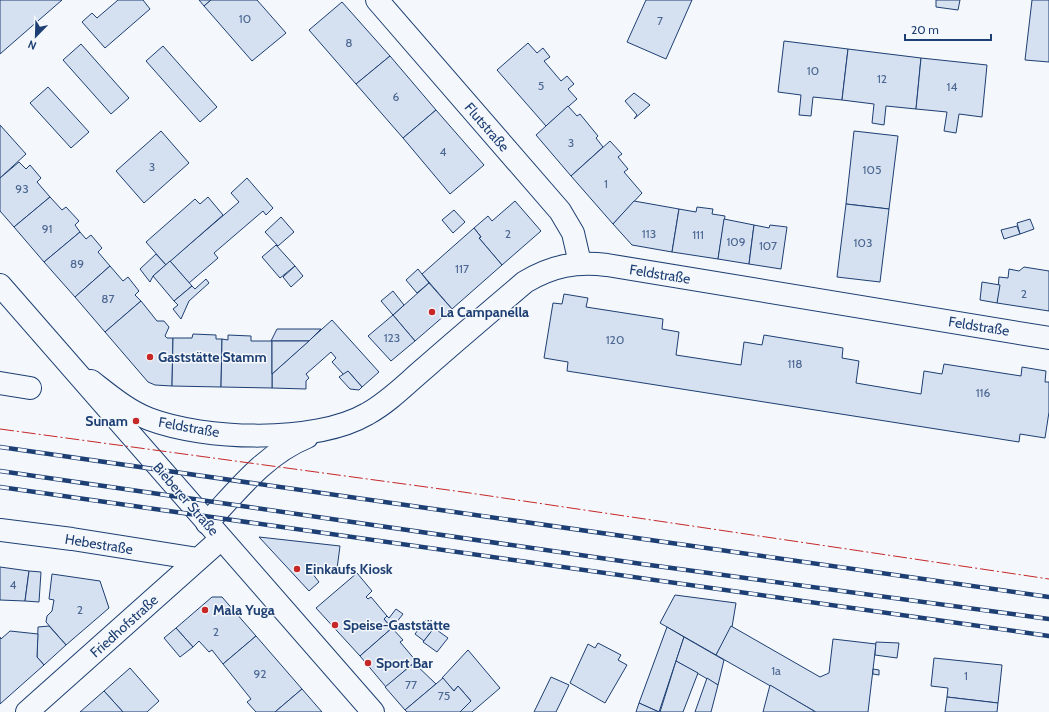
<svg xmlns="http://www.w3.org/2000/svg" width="1049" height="712" font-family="Cabin,sans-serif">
<rect width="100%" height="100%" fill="#f4f7fb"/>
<g fill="#d5e0f0" stroke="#1d3f73">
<path d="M0,0H62L0,54Z"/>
<path d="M118,0H143L150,9L105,48L82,22L92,13L97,18Z"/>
<path d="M199,0H211L204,6Z"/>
<path d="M211,0H257L286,33L252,61L204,6Z"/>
<path d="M646,0H692L666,59L627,42Z"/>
<path d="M936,0H960L958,10L936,7Z"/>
<path d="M1032,0H1049V62L1025,60Z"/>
<path d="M342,2L390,56L356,84L309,30Z"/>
<path d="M784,41L848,49L842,100L813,97L811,116L799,115L801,95L778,92Z"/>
<path d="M528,43L537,53L543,48L550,57L544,61L561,81L567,76L574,84L568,89L577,99L546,126L497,70Z"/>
<path d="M81,44L129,98L111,114L63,60Z"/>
<path d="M163,46L217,107L200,122L146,61Z"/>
<path d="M848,49L921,58L916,109L886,106L884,125L872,123L874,104L842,100Z"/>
<path d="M390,56L436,110L403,138L356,84Z"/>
<path d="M921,58L987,65L982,117L959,114L956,133L944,131L947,112L916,109Z"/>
<path d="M48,87L89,132L71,148L30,103Z"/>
<path d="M634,93L650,105L634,119L637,115L625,101Z"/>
<path d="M568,106L577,116L580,114L598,136L596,138L603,147L571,176L536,135Z"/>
<path d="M436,110L484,165L450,194L403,138Z"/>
<path d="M0,125L26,154L0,178Z"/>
<path d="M161,131L189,163L144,203L116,171Z"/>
<path d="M854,131L898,136L889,209L846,204Z"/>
<path d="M610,141L622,154L618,157L628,169L624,172L642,193L613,224L571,176Z"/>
<path d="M19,162L26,169L30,165L41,178L37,182L50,197L14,227L0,211V178Z"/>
<path d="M247,178L273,208L266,215L263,211L214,253L218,258L189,283L170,261L239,202L231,193Z"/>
<path d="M50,197L62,210L66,207L79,221L75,225L80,232L44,262L14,227Z"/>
<path d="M208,197L223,215L166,265L146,242L195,199L200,204Z"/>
<path d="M515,201L541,231L502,265L479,238L481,237L474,228L488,216L492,221Z"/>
<path d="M634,201L679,209L672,252L632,245L613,224Z"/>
<path d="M846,204L889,209L880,282L837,277Z"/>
<path d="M697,207L713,209L712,214L725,216L718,259L672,252L679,209L696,212Z"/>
<path d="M454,210L465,222L453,233L442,220Z"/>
<path d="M281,217L294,232L278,246L265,232Z"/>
<path d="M724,219L754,225L749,264L718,259Z"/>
<path d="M1030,219L1034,229L1020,234L1017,223Z"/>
<path d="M754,225L769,228L770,225L787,227L781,269L749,264Z"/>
<path d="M1017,226L1020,234L1004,239L1001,230Z"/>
<path d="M474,228L481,237L479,238L502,265L452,309L422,274Z"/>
<path d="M80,232L86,239L91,235L102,248L98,252L110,266L75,297L44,262Z"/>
<path d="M276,245L295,266L280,278L262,257Z"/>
<path d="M156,254L166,265L153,276L150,282L140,269Z"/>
<path d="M170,261L192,286L174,301L153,276Z"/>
<path d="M110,266L123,281L128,277L139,291L135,295L141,301L105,332L75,297Z"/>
<path d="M295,266L303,276L291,287L283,277Z"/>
<path d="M1024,267L1049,271V311L997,303L999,277L1008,278L1009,269L1019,271Z"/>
<path d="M418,269L429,283L417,293L406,280Z"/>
<path d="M206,279L209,283L189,301L181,319L173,309L178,305L174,301L192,286L195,289Z"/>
<path d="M982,282L1000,285L997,303L980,300Z"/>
<path d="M429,283L452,309L415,341L393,315Z"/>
<path d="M393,291L404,305L393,315L381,301Z"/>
<path d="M564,294L588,298L586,307L663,319L662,329L679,332L676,355L741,365L744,342L762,345L764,335L843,348L842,358L859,361L856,383L921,394L924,371L942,374L944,364L1021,376L1022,367L1046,371L1045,382H1049V412L1045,438L1020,434L1019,442L567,371L568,362L544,358L553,303L562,304Z"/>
<path d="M141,301L157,321H164L169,327L165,336L167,338H173L172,386L155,385L148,382L105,332Z"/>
<path d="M393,315L415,341L391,361L368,336Z"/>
<path d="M332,320L379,372L362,387L348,371L344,375L332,362L336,358L331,352L306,374L309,378L306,381V389L272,388V374Z"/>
<path d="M277,329H321L309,341H271Z"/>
<path d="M193,334L216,335V339H222L221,387L172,386L173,338H192Z"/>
<path d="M228,335L251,336V341H272V388L221,387L222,339L228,340Z"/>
<path d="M272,341H309L272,374Z"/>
<path d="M348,371L362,387L359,390L350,389L339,377Z"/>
<path d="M259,537L340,546L337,569L324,567L312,573L319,582L309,591Z"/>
<path d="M0,567L29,571L25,601L0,600Z"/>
<path d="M29,571L41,572L39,602L25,601Z"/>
<path d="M357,573L372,591L366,597L368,599L371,597L387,616L384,619L392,628L360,656L316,608Z"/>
<path d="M52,574L100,581L109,608L66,645L46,622L47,616L52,611L54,600L49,599Z"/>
<path d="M675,595L736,603L732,627L716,655L660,623Z"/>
<path d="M212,597H222L256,636L223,664L212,650L209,652L199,641L193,647L176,628Z"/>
<path d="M396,609L403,614L392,628L384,619L387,616L389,618Z"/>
<path d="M425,620L434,628L424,641L415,634Z"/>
<path d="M49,626L66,645L44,665L37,657L38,627Z"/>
<path d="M731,626L820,677L829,673L833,639L876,644L868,712H816L716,655Z"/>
<path d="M667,627L684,637L659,712L639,703Z"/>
<path d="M176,628L193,647L180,657L164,638Z"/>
<path d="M392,628L403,640L400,642L416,661L386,687L360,656Z"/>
<path d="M434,628L448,638L437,652L423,642Z"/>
<path d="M10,631L38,634L37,657L44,665L0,704V637L1,639Z"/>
<path d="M256,636L302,689L275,712H256L247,702L251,699L223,664Z"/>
<path d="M684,637L724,660L718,685L676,661Z"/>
<path d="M876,642L899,643L897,658L875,655Z"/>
<path d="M598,643L621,655L618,660L627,665L605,703L570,683L588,644L595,648Z"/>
<path d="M468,650L500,688L472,712H460L471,701L458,686L454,691L442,678Z"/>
<path d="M934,658L1002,665L998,703L947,697L948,688L931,686Z"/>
<path d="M676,661L698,673L683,712H660Z"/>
<path d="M414,663L436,684L405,710L385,687Z"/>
<path d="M130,668L159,701L147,712H123L104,691Z"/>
<path d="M873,669L879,670V675L873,674Z"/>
<path d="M551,677L569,685L556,712H534Z"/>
<path d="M443,678L454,691L458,686L471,701L460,712H407L405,710Z"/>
<path d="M707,678L718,685L711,712H695Z"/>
<path d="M770,685L814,711V712H763Z"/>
<path d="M302,689L322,712H275Z"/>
<path d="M104,691L123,712H80Z"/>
<path d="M947,697L998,703L997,712H945Z"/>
<path d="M639,703L659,712H636Z"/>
</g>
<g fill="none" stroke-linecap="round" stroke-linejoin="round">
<g stroke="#1d3f73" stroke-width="24">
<g id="street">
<path d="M377,0L560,211L573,233L580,263"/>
<path d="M91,381C109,395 128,411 149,419C204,440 315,444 367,414C389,402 407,383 426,367C459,338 492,310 525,282C552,266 576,261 607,265L1049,338"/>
<path d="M0,383L30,388"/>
<path d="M207,523C237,491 265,454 307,437"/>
<path d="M0,530L72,539L198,559"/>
<path d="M27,712L221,539"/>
</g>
</g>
<g stroke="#1d3f73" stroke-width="24">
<path id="secondary" d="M0,285L373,712"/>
</g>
<use href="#street" stroke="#f4f7fb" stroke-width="22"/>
<use href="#secondary" stroke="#f4f7fb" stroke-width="22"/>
<g stroke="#1d3f73" stroke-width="4.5">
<g id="rail">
<path d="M0,447L1049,597"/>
<path d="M0,471L642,564L1049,619"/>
<path d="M0,487L1049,636"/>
</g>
</g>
<use href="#rail" stroke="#f4f7fb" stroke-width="3" stroke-dasharray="9" stroke-linecap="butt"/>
<path stroke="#c62828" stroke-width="1" stroke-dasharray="14 3 2 3" stroke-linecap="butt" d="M0,429L463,492L1049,579"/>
</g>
<g fill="#c62828" stroke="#f4f7fb" stroke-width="1.5">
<circle cx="432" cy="312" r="4"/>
<circle cx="150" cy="357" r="4"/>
<circle cx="136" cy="421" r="4"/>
<circle cx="297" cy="569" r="4"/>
<circle cx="205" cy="610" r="4"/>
<circle cx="335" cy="625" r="4"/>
<circle cx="368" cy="663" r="4"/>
</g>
<g text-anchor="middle" stroke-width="3" stroke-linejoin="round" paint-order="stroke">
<g font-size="12" fill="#4b6792">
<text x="245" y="23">10</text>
<text x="660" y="25">7</text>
<text x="349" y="47">8</text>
<text x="813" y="75">10</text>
<text x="882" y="83">12</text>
<text x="541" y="90">5</text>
<text x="952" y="91">14</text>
<text x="396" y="101">6</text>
<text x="571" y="147">3</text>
<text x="443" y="156">4</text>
<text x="152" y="171">3</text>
<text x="872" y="174">105</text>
<text x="606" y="188">1</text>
<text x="22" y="193">93</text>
<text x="47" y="233">91</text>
<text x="508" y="238">2</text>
<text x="649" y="238">113</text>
<text x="698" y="239">111</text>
<text x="736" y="246">109</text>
<text x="863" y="247">103</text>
<text x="768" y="250">107</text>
<text x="77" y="268">89</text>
<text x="462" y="273">117</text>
<text x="1024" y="298">2</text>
<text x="108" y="303">87</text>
<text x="392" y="342">123</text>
<text x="615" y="344">120</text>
<text x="795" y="368">118</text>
<text x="983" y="397">116</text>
<text x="13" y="589">4</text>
<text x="80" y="614">2</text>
<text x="216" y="636">2</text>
<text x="776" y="675">1a</text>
<text x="260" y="678">92</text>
<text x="966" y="680">1</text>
<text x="411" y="689">77</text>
<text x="444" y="700">75</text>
</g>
<g font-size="14" fill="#1d3f73" stroke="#f4f7fb">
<text transform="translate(487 127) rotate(49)" y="5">Flutstraße</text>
<text transform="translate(660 274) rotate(9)" y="5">Feldstraße</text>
<text transform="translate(979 326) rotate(9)" y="5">Feldstraße</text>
<text transform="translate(189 427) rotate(10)" y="5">Feldstraße</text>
<text transform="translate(186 499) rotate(49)" y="5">Bieberer Straße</text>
<text transform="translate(99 544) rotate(9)" y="5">Hebestraße</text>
<text transform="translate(124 626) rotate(-42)" y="5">Friedhofstraße</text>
</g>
<g font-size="14" font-weight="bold" fill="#1d3f73" stroke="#f4f7fb" text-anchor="start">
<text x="440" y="317">La Campanella</text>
<text x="158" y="362">Gaststätte Stamm</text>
<text x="128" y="426" text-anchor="end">Sunam</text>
<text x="305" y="574">Einkaufs Kiosk</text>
<text x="213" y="615">Mala Yuga</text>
<text x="343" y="630">Speise-Gaststätte</text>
<text x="376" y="668">Sport Bar</text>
</g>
</g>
<g transform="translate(36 36) rotate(203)" stroke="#f4f7fb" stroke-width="3" paint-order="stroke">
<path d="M0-3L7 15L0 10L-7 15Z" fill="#1d3f73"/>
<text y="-6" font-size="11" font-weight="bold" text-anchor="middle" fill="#1d3f73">N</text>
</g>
<path d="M905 34v6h86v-6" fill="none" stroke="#1d3f73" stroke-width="2"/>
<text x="911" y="34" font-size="12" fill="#1d3f73" stroke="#f4f7fb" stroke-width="3" paint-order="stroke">20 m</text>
</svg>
